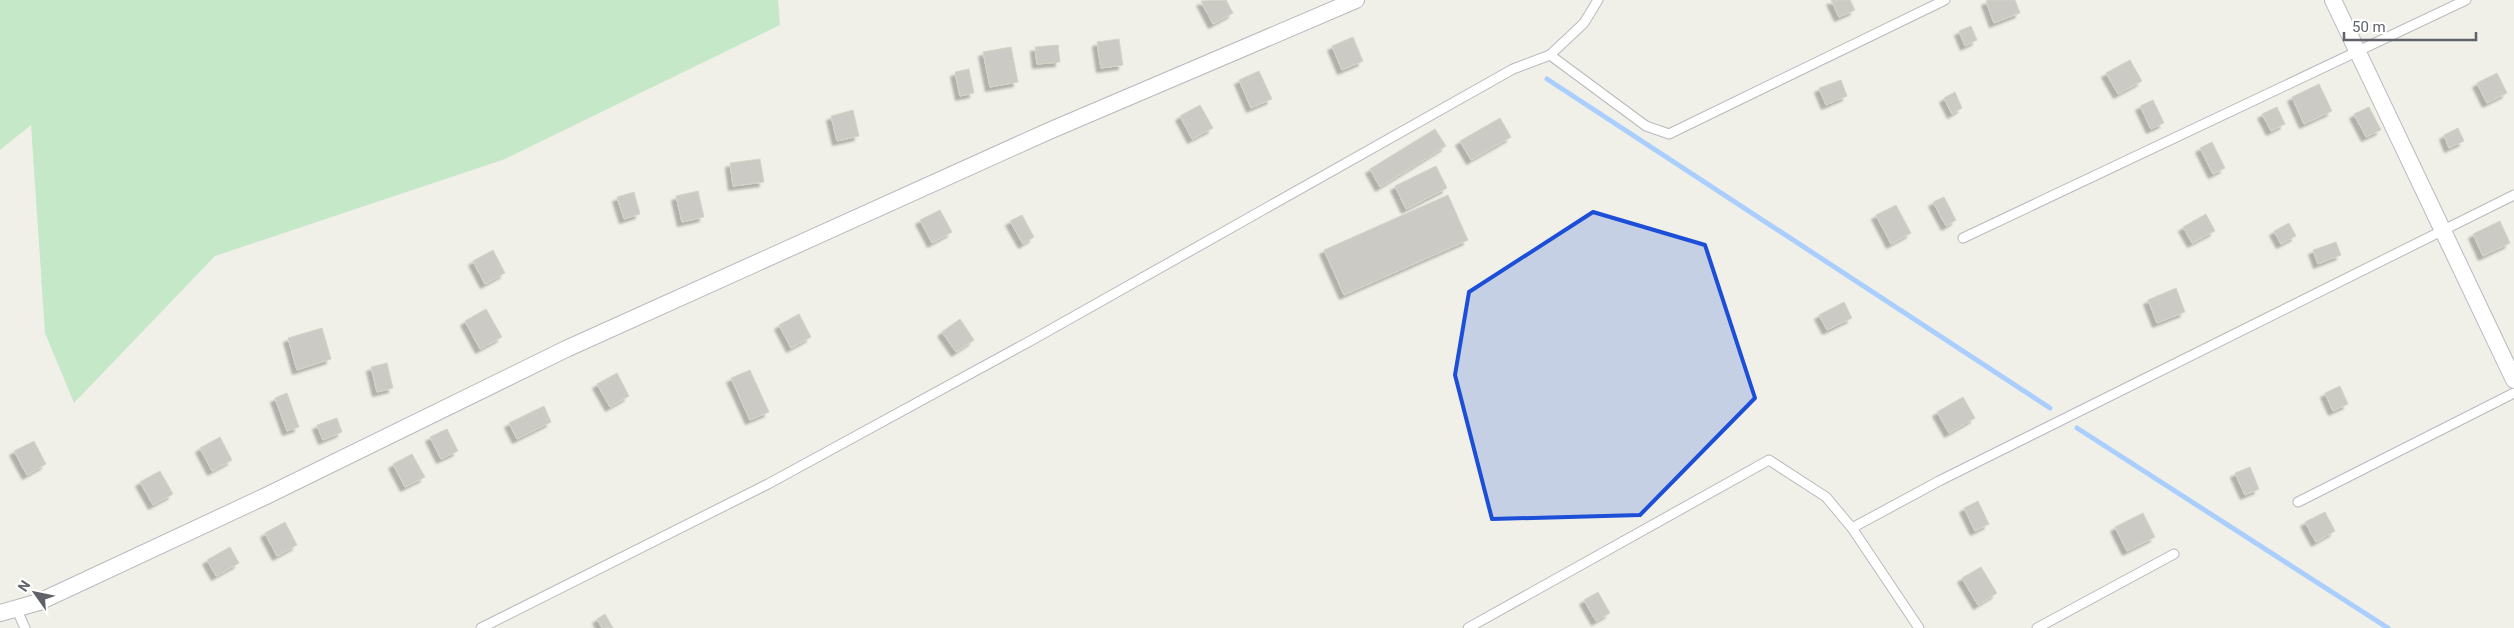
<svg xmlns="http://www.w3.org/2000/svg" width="2514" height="628" font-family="Roboto,sans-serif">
<defs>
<filter id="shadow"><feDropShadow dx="-4.5" dy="4.5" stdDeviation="1" flood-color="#0004"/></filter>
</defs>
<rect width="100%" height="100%" fill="#f1f0e8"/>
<path fill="#c5e8c9" d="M0,0H778L780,25L505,159L215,256L74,403L45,333L31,125L0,150Z"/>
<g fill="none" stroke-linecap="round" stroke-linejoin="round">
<g stroke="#aacffe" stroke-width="5">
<path d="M1547,79L2050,408"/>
<path d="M2077,428L2388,628"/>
</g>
</g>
<g fill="#cccac5" stroke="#d6d3c6" filter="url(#shadow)">
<path d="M1226,0L1233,13L1213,24L1201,1Z"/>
<path d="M1831,0H1850L1855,10L1839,17Z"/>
<path d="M1989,0H2015L2020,13L1994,23L1986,1Z"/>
<path d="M1971,26L1977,40L1965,46L1959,31Z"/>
<path d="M1353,37L1363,61L1342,70L1332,46Z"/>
<path d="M1119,39L1123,65L1101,68L1097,42Z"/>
<path d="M1058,45L1060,62L1037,64L1035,47Z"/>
<path d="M1011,47L1018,82L990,87L983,52Z"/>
<path d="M2130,60L2142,81L2118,94L2106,73Z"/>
<path d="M969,69L974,93L960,96L955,72Z"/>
<path d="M1259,71L1272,99L1251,108L1239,80Z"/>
<path d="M2497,73L2507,93L2487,103L2477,83Z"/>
<path d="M1841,80L1847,96L1826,105L1819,88Z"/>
<path d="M2319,84L2332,111L2304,124L2292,97Z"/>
<path d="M1955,92L1962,108L1952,114L1944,98Z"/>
<path d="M2153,100L2164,123L2151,129L2140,106Z"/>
<path d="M1200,105L1213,128L1192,139L1180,116Z"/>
<path d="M2277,107L2285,124L2271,131L2262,114Z"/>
<path d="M2369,107L2381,130L2366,137L2354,114Z"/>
<path d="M853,110L859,136L837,141L831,116Z"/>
<path d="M1500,118L1511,137L1471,160L1460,141Z"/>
<path d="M2458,128L2464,141L2449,148L2444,135Z"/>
<path d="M1435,129L1446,146L1380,187L1370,169Z"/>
<path d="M2212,142L2225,168L2213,174L2200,148Z"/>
<path d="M760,159L764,182L733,186L730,163Z"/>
<path d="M1436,166L1447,188L1406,209L1395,186Z"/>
<path d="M698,191L704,217L682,222L676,196Z"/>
<path d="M634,192L640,214L624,219L617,197Z"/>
<path d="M1448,195L1468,240L1344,295L1324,250Z"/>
<path d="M1944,197L1956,220L1946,226L1933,202Z"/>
<path d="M1896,205L1911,233L1891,244L1876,215Z"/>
<path d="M940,210L952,232L932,243L920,220Z"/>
<path d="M2206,214L2215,231L2192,243L2183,227Z"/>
<path d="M1022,215L1034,237L1023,244L1010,221Z"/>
<path d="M2500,221L2510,243L2483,256L2473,234Z"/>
<path d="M2289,223L2296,236L2281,244L2274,231Z"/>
<path d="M2336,242L2341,255L2318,264L2313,250Z"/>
<path d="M493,250L505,273L485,284L473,261Z"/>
<path d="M2176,288L2185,312L2157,323L2148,300Z"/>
<path d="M1844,302L1852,318L1827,330L1819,315Z"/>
<path d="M486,309L502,337L480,349L465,321Z"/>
<path d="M799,314L811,337L791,348L779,325Z"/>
<path d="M960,319L974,340L956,352L942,332Z"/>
<path d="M322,328L331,359L297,370L288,338Z"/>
<path d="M387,363L393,388L377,392L371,367Z"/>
<path d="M750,370L769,412L750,420L731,378Z"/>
<path d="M617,373L629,396L610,407L597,384Z"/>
<path d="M2340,386L2348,404L2333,411L2325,393Z"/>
<path d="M287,393L299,427L287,431L275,398Z"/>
<path d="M1963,397L1975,418L1949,433L1937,412Z"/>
<path d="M544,406L551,422L517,439L509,423Z"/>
<path d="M337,418L342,432L323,440L317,425Z"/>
<path d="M447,429L458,451L441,459L430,437Z"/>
<path d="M220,437L232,460L212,471L200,448Z"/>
<path d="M34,441L46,464L27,475L14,451Z"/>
<path d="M412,454L425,477L405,487L393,464Z"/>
<path d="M2250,467L2259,489L2245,495L2235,473Z"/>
<path d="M160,471L173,494L153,505L140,482Z"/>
<path d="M1978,501L1989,524L1975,531L1964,508Z"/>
<path d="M2325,512L2335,531L2316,542L2305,522Z"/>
<path d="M2143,513L2155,537L2127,551L2115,527Z"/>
<path d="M285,522L297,545L277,556L265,533Z"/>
<path d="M230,547L239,563L216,576L207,560Z"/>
<path d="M1981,567L1997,593L1978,605L1962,578Z"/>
<path d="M1598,592L1610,613L1596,621L1584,600Z"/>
<path d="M605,614L613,628H602L597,619Z"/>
</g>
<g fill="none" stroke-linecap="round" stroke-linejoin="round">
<g stroke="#b8b9be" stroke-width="11">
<g id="lane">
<path d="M1550,55L1646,126L1669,134L1945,0"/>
<path d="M1963,238L2466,0"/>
<path d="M2298,502L2514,393"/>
<path d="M1852,528L1939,481L2514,195"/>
<path d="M16,608L25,628"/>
<path d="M481,628L768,484L1032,340L1513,69L1550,55L1584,23L1598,0"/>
<path d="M1468,628L1769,460L1826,497L1852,528L1919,628"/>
<path d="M2037,628L2174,554"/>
</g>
</g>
<g stroke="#b8b9be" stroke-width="18">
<g id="street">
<path d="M2333,0L2514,380"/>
<path d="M0,613L39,602L266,496L566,349L1049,131L1356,0"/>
</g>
</g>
<use href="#lane" stroke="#fff" stroke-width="9"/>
<use href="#street" stroke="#fff" stroke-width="16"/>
</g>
<path fill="#1d4ed8" fill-opacity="0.2" stroke="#1d4ed8" stroke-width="4" stroke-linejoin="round" d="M1593,212L1705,245L1755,398L1640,515L1492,519L1455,375L1469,292Z"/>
<g transform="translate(35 593) rotate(303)" stroke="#ffffff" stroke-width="4" paint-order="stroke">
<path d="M0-4L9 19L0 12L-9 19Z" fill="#5f6268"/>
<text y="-8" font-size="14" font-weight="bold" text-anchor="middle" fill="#5f6268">N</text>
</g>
<path d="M2344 32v8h132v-8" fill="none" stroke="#5f6268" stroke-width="2.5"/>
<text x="2352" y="32" font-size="15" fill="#5f6268" stroke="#ffffff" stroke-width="4" paint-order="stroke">50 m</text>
</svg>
